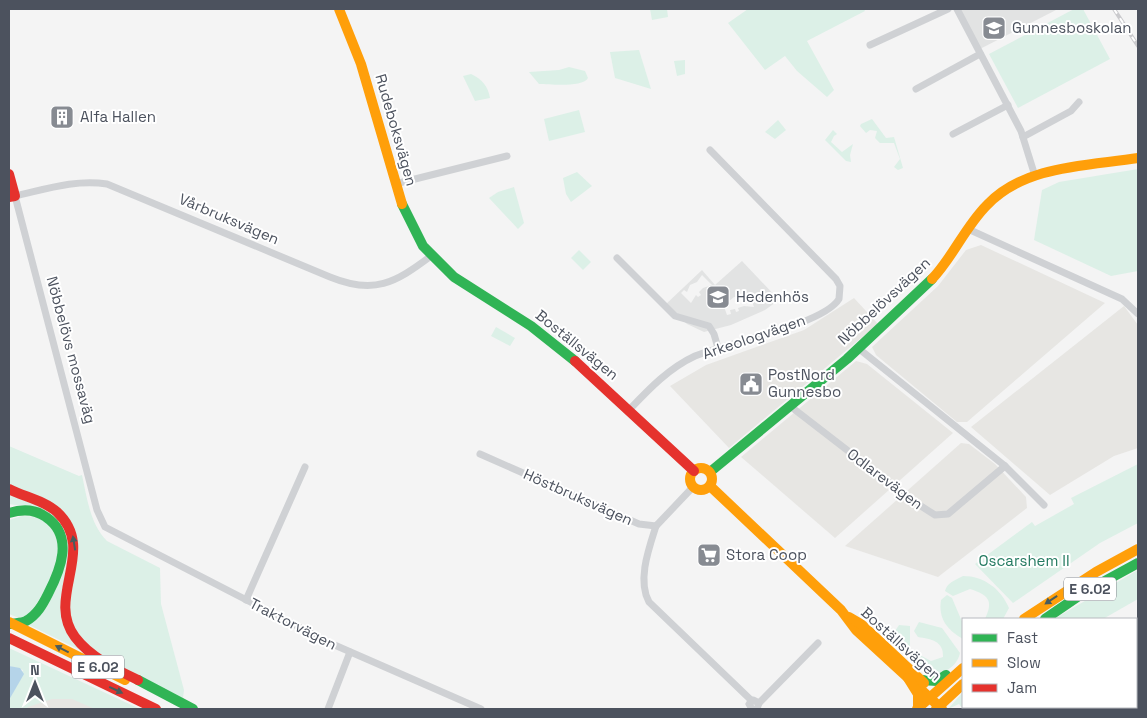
<svg xmlns="http://www.w3.org/2000/svg" width="1147" height="718" font-family="'Space Grotesk',sans-serif">
<rect width="100%" height="100%" fill="#f4f4f4"/>
<g fill="#e7e6e3">
<path d="M981,245L1105,303L967,422H957L876,355L872,347L938,286L966,250Z"/>
<path d="M854,298L878,324L729,448L670,386L706,365L804,330Z"/>
<path d="M1124,306L1138,325V448L1114,456L1050,495L971,427Z"/>
<path d="M856,361L867,364L953,433L835,538L741,457Z"/>
<path d="M961,443L969,444L995,464L1026,497L1027,508L938,577L845,546Z"/>
<path d="M59,687L126,709H11Z"/>
</g>
<g fill="#e2e3e3" fill-rule="evenodd">
<path d="M957,9H1058L978,50Z"/>
<path d="M742,261L779,300L765,310L731,325L704,332L687,324L665,305L702,270L715,285ZM702,275L712,285L703,288L699,292L701,295L698,297L696,295L691,303L681,293L684,290L687,292L690,285L697,282ZM749,293L754,307L744,306L738,308L739,311L736,312L735,309L730,310L731,314L727,315L722,301L726,300L728,302L734,297L741,298Z"/>
</g>
<g fill="#dcf0e7">
<path d="M650,9H667L668,17L652,20Z"/>
<path d="M748,9H864L865,11L807,41L834,90L827,97L797,71L785,56L765,70L728,23Z"/>
<path d="M1074,9H1083L1110,59L1018,108L989,54Z"/>
<path d="M639,50L651,89L615,78L610,52Z"/>
<path d="M685,60V74L677,76L674,61Z"/>
<path d="M569,67L585,71L588,78C582,88 550,84 539,84L529,72L559,70Z"/>
<path d="M471,74C482,79 488,86 490,98L475,101L463,76Z"/>
<path d="M579,110L585,132L549,141L544,119Z"/>
<path d="M872,119L886,138L894,137L903,168L898,170L894,167L900,159L894,143H880L875,138L877,131L870,130L866,133L860,126L861,124Z"/>
<path d="M778,120L786,130L775,139L765,132Z"/>
<path d="M833,130L837,134L834,136L831,142L842,152L853,144L850,155L851,162L846,161L825,140Z"/>
<path d="M1138,169V271L1111,276L1034,240L1042,190L1059,182Z"/>
<path d="M577,172L592,186L571,202L566,194L563,178Z"/>
<path d="M514,187L524,223L518,229L489,198L498,192Z"/>
<path d="M579,250L591,262L583,270L571,258Z"/>
<path d="M496,327L515,338L510,346L491,336Z"/>
<path d="M9,446L79,476L82,475C87,498 90,524 107,541L160,568L161,604L184,690L183,698C150,681 67,651 68,606C69,581 82,560 77,534L9,486Z"/>
<path d="M1138,464V523L1100,543L1013,603L975,564L1032,522L1035,526L1074,504L1071,498Z"/>
<path d="M9,493L37,504L71,546L61,596L82,651L29,625L67,541L36,508L9,504Z"/>
<path d="M22,516L40,517L54,528L61,551L48,586L29,615L19,618L9,614V520Z"/>
<path d="M1138,570V599L1103,619H1054Z"/>
<path d="M963,576C984,576 1001,589 1009,608L1003,619H985C994,600 988,595 970,589L953,596L945,591C947,583 955,580 963,576Z"/>
<path d="M947,595L952,598L963,624V639C947,630 938,618 941,600Z"/>
<path d="M919,622L942,628L960,653C957,667 943,674 930,676L912,659L916,653L931,661L943,657C944,641 931,639 918,637L914,631Z"/>
<path d="M899,625L910,626V647L906,648L897,639L895,631Z"/>
<path d="M9,648L140,709H95L72,699H52L28,707L26,709H9V700L23,670L9,666Z"/>
<path d="M963,692V707H1076L1077,709H963L959,704L948,709Z"/>
</g>
<path fill="#b5d4e9" d="M9,666L20,668L24,674L9,700Z"/>
<g fill="none" stroke-linecap="round" stroke-linejoin="round">
<g stroke="#cfd1d4" stroke-width="7">
<path d="M957,9L1021,131L1035,176"/>
<path d="M870,45L948,9"/>
<path d="M916,89L980,54"/>
<path d="M953,134L1008,105"/>
<path d="M1023,137L1071,111L1079,102"/>
<path d="M395,184L507,156"/>
<path d="M968,229L1122,299L1138,314"/>
<path d="M431,256C395,283 374,295 330,277L107,184C76,179 46,189 15,196L97,510L105,527L330,643L481,709"/>
<path d="M617,258L675,316L709,326L714,334L718,348"/>
<path d="M858,348L1005,466L1044,505"/>
<path d="M790,406L913,501L935,515L948,514L1005,466"/>
<path d="M630,409C649,389 669,368 695,356C726,343 823,325 839,299L840,286L836,279L710,150"/>
<path d="M480,454L639,524L656,526L693,487"/>
<path d="M656,526C649,548 637,580 649,602L752,701"/>
<path d="M246,600L305,467"/>
<path d="M1136,636L1138,635"/>
<path d="M759,703L818,643"/>
<path d="M1120,707L1121,709"/>
<path d="M328,709L350,652"/>
<path d="M752,709L749,704L753,700L759,703L757,709"/>
</g>
<g stroke="#30b455" stroke-width="10">
<path d="M402,204L423,246L454,277L531,326L575,361"/>
<path d="M710,472L847,359L932,279"/>
<path d="M9,513C22,509 35,509 46,517C74,536 61,569 48,594C43,604 37,615 26,621C22,623 16,623 11,624"/>
<path d="M1045,619L1083,593L1138,563"/>
<path d="M138,680L193,709"/>
<path d="M921,680L937,681L946,675"/>
</g>
<g stroke="#ff9f0a" stroke-width="10">
<path d="M339,9L361,64L402,204"/>
<path d="M932,279C953,257 965,227 987,205C1025,165 1087,166 1138,158"/>
<circle cx="701" cy="479" r="11"/>
<path d="M710,486L841,610L856,630L942,709"/>
<path d="M849,617L861,624L924,683"/>
<path d="M1024,619L1096,572L1138,549"/>
<path d="M9,622L125,680"/>
<path d="M908,678L918,694V708"/>
<path d="M917,709L963,668"/>
<path d="M936,709L963,684"/>
</g>
<g stroke="#e5322d" stroke-width="10">
<path d="M9,174L15,196L9,197"/>
<path d="M575,361L694,471"/>
<path d="M9,489C24,497 44,500 57,512C98,550 45,597 75,637C90,657 115,669 138,680"/>
<path d="M9,638L156,709"/>
</g>
<g stroke="#cacacd" stroke-width="4">
<path id="rail" d="M1114,9L1138,46"/>
</g>
<use href="#rail" stroke="#fff" stroke-width="2" stroke-dasharray="5.5" stroke-linecap="butt"/>
</g>
<defs><path id="oneway-solid" d="M-6-.8H1V-3.2L6.5 0L1 3.2V.8H-6Z" transform="scale(1.25)"/></defs>
<g fill="#495c5d">
<use href="#oneway-solid" transform="translate(74 543) rotate(-99)"/>
<use href="#oneway-solid" transform="translate(1051 600) rotate(146)"/>
<use href="#oneway-solid" transform="translate(62 649) rotate(-153)"/>
<use href="#oneway-solid" transform="translate(116 690) rotate(25)"/>
</g>
<defs>
<g id="school-square" transform="scale(1.25)"><rect x="-9" y="-9" width="18" height="18" rx="4" fill="#878b92" stroke="#fff"/><path d="M0-5L7-2L0 1L-7-2ZM-4 1L0 2.5L4 1V4Q0 6-4 4Z" fill="#fff"/></g>
<g id="building-square" transform="scale(1.25)"><rect x="-9" y="-9" width="18" height="18" rx="4" fill="#878b92" stroke="#fff"/><path d="M-4-6H4V6H1V3H-1V6H-4ZM-2.5-4.3h1.7v1.8h-1.7ZM.8-4.3h1.7v1.8H.8ZM-2.5-1h1.7V.8h-1.7ZM.8-1h1.7V.8H.8Z" fill="#fff"/></g>
<g id="civic-square" transform="scale(1.25)"><rect x="-9" y="-9" width="18" height="18" rx="4" fill="#878b92" stroke="#fff"/><path d="M-.6-6.5H3V-4.5H.6V-3L4-1V1h2V6H-6V1h2V-1L-.6-3ZM-1.2 2.5V6h2.4V2.5Z" fill="#fff"/></g>
<g id="supermarket-square" transform="scale(1.25)"><rect x="-9" y="-9" width="18" height="18" rx="4" fill="#878b92" stroke="#fff"/><path d="M-6-5.5h2.5l.6 2H6L4.5 2H-2.5L-4.4-4H-6ZM-1.5 3.2a1.3 1.3 0 1 0 .1 0ZM3 3.2a1.3 1.3 0 1 0 .1 0Z" fill="#fff"/></g>
</defs>
<g fill-rule="evenodd">
<use href="#school-square" x="994" y="28"/>
<use href="#building-square" x="62" y="117"/>
<use href="#school-square" x="718" y="297"/>
<use href="#civic-square" x="751" y="384"/>
<use href="#supermarket-square" x="709" y="555"/>
</g>
<g text-anchor="middle" stroke-width="4" stroke-linejoin="round" paint-order="stroke">
<g fill="#fff" stroke="#82868e" stroke-width="1">
<rect x="1064" y="577.5" width="52" height="23" rx="4"/>
<rect x="72" y="655.5" width="52" height="23" rx="4"/>
</g>
<g font-size="14" font-weight="bold" fill="#4c525e">
<text x="1090" y="594">E 6.02</text>
<text x="98" y="672">E 6.02</text>
</g>
<g font-size="15" fill="#4c525e" stroke="#fff" text-anchor="start">
<text x="1012" y="33">Gunnesboskolan</text>
<text x="80" y="122">Alfa Hallen</text>
<text x="736" y="302">Hedenhös</text>
<text x="768" y="380">PostNord<tspan x="768" dy="17">Gunnesbo</tspan></text>
<text x="726" y="560">Stora Coop</text>
</g>
<g font-size="15" fill="#4c525e" stroke="#fff">
<text transform="translate(396 130) rotate(74)" y="5">Rudeboksvägen</text>
<text transform="translate(229 219) rotate(23)" y="5">Vårbruksvägen</text>
<text transform="translate(884 301) rotate(-43)" y="5">Nöbbelövsvägen</text>
<text transform="translate(754 337) rotate(-19)" y="5">Arkeologvägen</text>
<text transform="translate(577 345) rotate(39)" y="5">Boställsvägen</text>
<text transform="translate(71 350) rotate(75)" y="5">Nöbbelövs mossaväg</text>
<text transform="translate(885 479) rotate(37)" y="5">Odlarevägen</text>
<text transform="translate(578 497) rotate(24)" y="5">Höstbruksvägen</text>
<text transform="translate(293 624) rotate(27)" y="5">Traktorvägen</text>
<text transform="translate(901 644) rotate(42)" y="5">Boställsvägen</text>
</g>
<g font-size="15" fill="#237a60" stroke="#fff">
<text x="1024" y="566">Oscarshem II</text>
</g>
</g>
<rect width="1147" height="718" fill="none" stroke="#4c525e" stroke-width="20"/>
<rect x="962" y="618" width="175" height="90" fill="#ffffff" stroke="#b7babf"/>
<rect x="972" y="634" width="25" height="8" fill="#30b455" stroke="#b7babf"/>
<text x="1007" y="643" font-size="15" fill="#4c525e">Fast</text>
<rect x="972" y="659" width="25" height="8" fill="#ff9f0a" stroke="#b7babf"/>
<text x="1007" y="668" font-size="15" fill="#4c525e">Slow</text>
<rect x="972" y="684" width="25" height="8" fill="#e5322d" stroke="#b7babf"/>
<text x="1007" y="693" font-size="15" fill="#4c525e">Jam</text>
<g transform="translate(35 683)" stroke="#ffffff" stroke-width="4" paint-order="stroke">
<path d="M0-4L9 19L0 12L-9 19Z" fill="#4c525e"/>
<text y="-8" font-size="14" font-weight="bold" text-anchor="middle" fill="#4c525e">N</text>
</g>
</svg>
